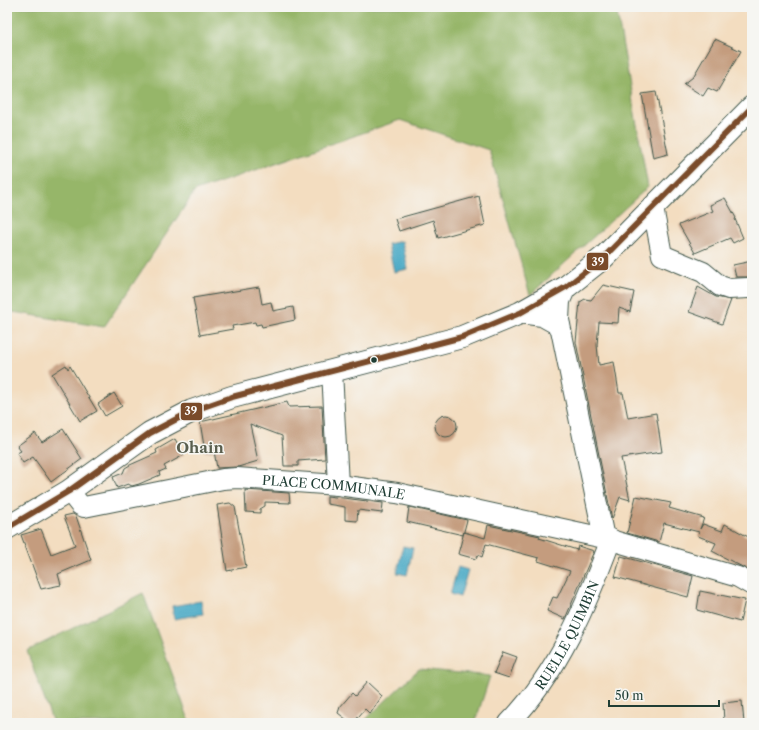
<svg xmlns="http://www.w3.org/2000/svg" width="759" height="730" font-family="'Libre Caslon Text',serif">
<rect width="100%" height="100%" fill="#f6f6f2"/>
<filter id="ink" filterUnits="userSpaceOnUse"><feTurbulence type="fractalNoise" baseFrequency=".025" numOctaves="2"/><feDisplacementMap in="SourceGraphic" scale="8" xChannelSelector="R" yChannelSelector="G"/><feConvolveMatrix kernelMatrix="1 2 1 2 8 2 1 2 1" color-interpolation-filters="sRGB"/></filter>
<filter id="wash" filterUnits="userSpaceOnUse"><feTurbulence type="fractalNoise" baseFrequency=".012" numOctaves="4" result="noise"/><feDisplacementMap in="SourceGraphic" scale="16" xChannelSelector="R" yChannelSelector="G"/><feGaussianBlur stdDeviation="0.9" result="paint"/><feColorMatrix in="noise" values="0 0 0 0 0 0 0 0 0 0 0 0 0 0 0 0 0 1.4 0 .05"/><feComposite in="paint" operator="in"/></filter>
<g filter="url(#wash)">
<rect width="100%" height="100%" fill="#f3ddc0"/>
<g fill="#96b669" stroke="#5a7a4e">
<path d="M7,7H616L648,187L530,295L489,150L400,120L195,191L104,327L7,311Z"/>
<path d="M143,593L190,723H53L27,651Z"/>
<path d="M419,669L490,676L475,723H362Z"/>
</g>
<g fill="#44a7c4" stroke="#32727c">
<path d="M402,241L408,269L394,272L388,244Z"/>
<path d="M403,546L413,548L407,575L397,573Z"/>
<path d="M458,567L468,570L460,597L450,594Z"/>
<path d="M201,601L203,614L174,619L172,606Z"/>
</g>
<g id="blocks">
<g fill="#c49c7e">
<path d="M715,39L741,51L717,92L708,88L703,96L684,84L693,77Z"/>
<path d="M656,92L668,154L653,158L642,94Z"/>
<path d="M479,196L485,225L438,238L433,220L399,231L395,219Z"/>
<path d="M725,198L736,218L735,219L743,238L733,243L730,238L695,253L679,225L713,211L710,205Z"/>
<path d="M752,261V277H736L733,265Z"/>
<path d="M603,285L634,292L630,312L619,308L618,323L599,322L597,345L599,365L614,362L619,393H623L628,418L656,413L662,452L621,458L630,500L620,497L612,519L576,342L580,302L585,299L591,300Z"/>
<path d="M259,287L262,304L271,302L273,311L293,307L295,320L262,327L261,324L256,325L255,322L232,326L233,329L200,335L193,298Z"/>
<path d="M698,287L716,297L731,300L722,324L689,312Z"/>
<path d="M66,365L68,369L70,366L97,411L80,421L52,374Z"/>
<path d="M114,393L122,406L105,416L98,404Z"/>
<path d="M287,402L289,407L322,406L325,459L298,461V466H284L282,436L250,424L258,461L238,467L217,468L214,451L205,452L200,422Z"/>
<circle cx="446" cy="426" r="11"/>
<path d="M63,429L82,459L51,482L33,457L23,463L17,453L21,451L17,446L35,433L42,442Z"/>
<path d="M175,439L184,455L164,466L166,469L159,472L160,475L139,484L132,486L128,484L117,488L113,477L123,473L125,468L130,465L157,453L156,450Z"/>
<path d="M245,490L289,493L290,503L265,502V506L260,509V513L246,512Z"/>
<path d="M327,496L383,503L382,513L358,510L357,521L345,520V507L327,504Z"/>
<path d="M636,496L671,503L669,508L704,518L700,529L703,524L722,531L725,524L752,539V572L712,551L716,543L698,536L699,532L664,523L659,542L627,533Z"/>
<path d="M230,503L235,507L246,567L227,571L217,505Z"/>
<path d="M409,507L467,520L463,535L407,522Z"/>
<path d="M73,514L76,516L91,560L58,574L61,585L41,589L21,535L41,529L51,554L75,545L64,516Z"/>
<path d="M488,525L540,536L539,538L577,550L578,546L594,551L565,619L547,611L553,597L557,598L570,571L538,561L539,558L486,544L482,557L478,555L476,559L458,554L464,532L485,538Z"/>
<path d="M621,556L693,576L688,597L615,577Z"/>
<path d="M700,591L745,600L740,622L697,610Z"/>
<path d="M503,652L517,657L509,678L494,673Z"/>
<path d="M367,682L382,696L370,714L365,709L353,723H351L338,713L340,707L352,693L355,696Z"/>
<path d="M742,701L744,723H724L723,703Z"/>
</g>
</g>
</g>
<g filter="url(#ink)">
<use href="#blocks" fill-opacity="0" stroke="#3f5549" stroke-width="1"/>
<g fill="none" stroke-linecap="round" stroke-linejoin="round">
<g stroke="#3f5549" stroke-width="22">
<g id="minor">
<path d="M653,208L662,255L703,272L720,286L729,289L748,288"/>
<path d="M566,287L560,301L559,320L604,538"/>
<path d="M520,313L542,316L560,326"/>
<path d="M332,371L338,485"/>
<path id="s1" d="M69,491L80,505L84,507L223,479L237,478L338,485L397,493L604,538L738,577L752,585"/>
<path id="s2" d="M509,723C558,673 587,604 611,539"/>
</g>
</g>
<g stroke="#3f5549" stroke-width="24">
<path id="major" d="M7,528L69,491L150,433L192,411L232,397L462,337L520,313L566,287L604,257L752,107"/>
</g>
<use href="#minor" stroke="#fff" stroke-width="20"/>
<use href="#major" stroke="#fff" stroke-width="22"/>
<g stroke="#f6f6f2" stroke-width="9">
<path id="bus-1" d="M7,528L69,491L150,433L192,411L232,397L462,337L520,313L566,287L604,257L752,107"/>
</g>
<use href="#bus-1" stroke="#7a4b2a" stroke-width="6"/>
</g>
</g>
<circle fill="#1f3d34" stroke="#f6f6f2" stroke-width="1.5" cx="374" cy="360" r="3.5"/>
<g text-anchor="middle" stroke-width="3" stroke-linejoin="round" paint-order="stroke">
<g font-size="13" fill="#1f3d34" stroke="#f6f6f2">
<text dy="5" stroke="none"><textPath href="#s1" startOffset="275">PLACE COMMUNALE</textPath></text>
<text dy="5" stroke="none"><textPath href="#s2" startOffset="106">RUELLE QUIMBIN</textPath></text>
</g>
<g font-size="15" font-weight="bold" fill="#595e4e" stroke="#f6f6f2">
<text x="200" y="453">Ohain</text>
</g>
</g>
<g stroke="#f6f6f2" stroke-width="1.5">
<rect x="586" y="252" width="23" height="19" rx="4" fill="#7a4b2a"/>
<rect x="180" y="402" width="23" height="19" rx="4" fill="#7a4b2a"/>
</g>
<g font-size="11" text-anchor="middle" font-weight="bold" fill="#fff">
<text x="598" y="266">39</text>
<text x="191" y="415">39</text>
</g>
<rect width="759" height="730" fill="none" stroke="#f6f6f2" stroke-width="24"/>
<path d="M609 700v6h110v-6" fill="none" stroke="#1f3d34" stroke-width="2"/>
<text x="615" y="700" font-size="12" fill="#1f3d34" stroke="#f6f6f2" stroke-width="3" paint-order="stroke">50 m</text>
</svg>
